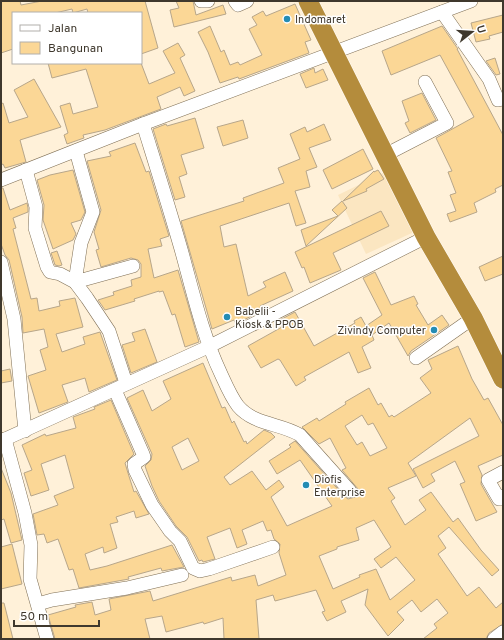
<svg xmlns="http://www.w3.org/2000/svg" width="504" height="640" font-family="Overpass,sans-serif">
<rect width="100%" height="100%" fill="#fff1d9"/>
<path fill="#fbe6c1" d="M385,172L414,232L366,254L338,195Z"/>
<g fill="#fbd796" stroke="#b7a68a" fill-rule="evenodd">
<path d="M1,1H20L21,5L42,1H145L158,48L141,54V13H88L87,9L73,13L72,9L55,13H13V49L1,53Z"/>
<path d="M176,1H193L196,15L223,5L226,14L174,27L170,10L179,8Z"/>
<path d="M295,4L311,40L305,42L309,53L239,79L238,77L220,83L208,52L198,32L210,26L221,52L224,50L230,65L238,62L240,65L262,55L249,29L257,25L252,17L263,11L266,16Z"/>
<path d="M503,15V32L489,36L490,39L476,42L471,23Z"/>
<path d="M442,26L458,49H457L503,135V185L495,189L496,192L474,203L477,212L450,222L447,214L456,211L450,195L456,193L448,172L452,171L436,138L474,117L440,55L391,75L382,51Z"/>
<path d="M178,43L185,55L180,58L195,91L184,96L180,87L157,97L161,109L105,130L83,135L84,138L67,144L64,135L68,133L60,106L70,103L73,114L98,107L86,69L52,78L48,63H141L149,84L175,73L163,51Z"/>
<path d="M495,58L500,74L496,75L486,61Z"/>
<path d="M314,68L315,73L323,69L328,80L306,88L300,74Z"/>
<path d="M34,79L61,127L20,140L26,162L5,168L3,164L1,165V104L3,103L9,123L28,117L14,90Z"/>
<path d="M422,93L436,120L410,133L405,123L409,121L402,101Z"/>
<path d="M195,118L204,148L181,155L187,174L179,177L185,197L175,200L153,129L166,124L167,126Z"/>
<path d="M243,120L248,138L223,146L217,127Z"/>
<path d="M324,124L331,140L309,148L317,167L306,171L310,187L295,191L306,223L296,226L289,203L220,226L224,247L236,244L248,296L266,287L263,282L285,272L293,291L260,306L263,310L236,324L234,320L212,329L181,221L244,201L243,198L284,183L278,168L300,159L290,134L305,127L307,132Z"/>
<path d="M135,143L146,172L149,171L169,236L160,239L162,246L148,249L154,278L178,270L199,342L185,347L175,314L172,315L163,291L159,292V291L134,299L135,301L105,310L98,300L114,295L113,292L132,286L131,280L141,277V264L138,260L131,258L101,267L96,250L99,249L94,232L101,210L87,161L111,156L109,152Z"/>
<path d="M363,149L373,169L332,189L323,170Z"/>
<path d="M73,170L85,212L81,220L71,223L76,234L73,240L53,249L43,220L44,205L37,180L50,175Z"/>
<path d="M378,170L384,179L366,189L367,191L343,201L374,171V172Z"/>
<path d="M1,188H3L10,210L27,203L28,208V212L13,218L16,228L13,229L31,299L37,298L39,311L60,306L59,301L75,298L83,327L56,334L62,352L85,344L83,337L100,332L117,380L89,392L85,378L62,385L68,402L39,413L28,376L46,370L40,350L48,347L44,329L23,333L22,317L9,260L5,255L1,244Z"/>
<path d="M342,201L347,208L306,246L301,230L338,216L332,210Z"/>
<path d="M381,211L389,226L333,253L341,270L310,283L304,267L302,268L295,252Z"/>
<path d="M57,251L62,265L59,266L55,265L51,253Z"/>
<path d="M503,256V274L485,281L479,267Z"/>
<path d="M375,272L391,305L414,296L418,304L416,305L428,325L442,315L449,325L411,351L408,356L389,323L372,335L374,340L362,347L371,368L358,373L349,352L304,377L306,380L296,386L280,360L278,359L261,368L248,346L282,327L278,321L295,312L314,346L355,323L354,321L361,317L366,326L382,315L363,278Z"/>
<path d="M145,329L157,362L131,373L122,345L135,341L132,333Z"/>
<path d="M458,346L472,379L484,400L488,398L503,425V455L478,466L482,475L481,484L497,512L476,521L460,484L465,482L455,461L431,474L435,481L423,488L413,469L479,436L470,418L408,463L416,476L388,488L395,498L391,501L405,525L426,510L419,500L431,492L453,522L458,518L481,550L499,570L492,576L449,527L438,536L446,548L438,554L467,596L479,587L496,608L503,602V624L489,633L486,639H423L437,628L434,624L448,613L437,599L421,612L412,600L397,612L404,620L388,636L365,605L368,589L341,601L346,612L327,621L322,612L325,611L316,590L275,601L273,595L256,600L259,639H224L223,618L204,624L203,622L166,632L162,616L145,619L150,639H55L48,615L76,607L75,605L92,602L95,615L111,610L109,599L150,591L153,601L231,577L232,581L255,575L258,586L286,575L279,553L280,544L274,539L271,530L267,531L263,521L242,530L247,544L237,548L230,528L207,537L215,559L203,562L202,560L199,561L187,537L176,526L159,501L152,486L145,466L151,460L152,454L127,398L143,390L152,411L171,399L163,381L203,363L222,408L225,407L232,423L234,421L244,442L246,441L247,444L264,430L271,433L275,437L224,477L230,485L252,471L266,490L279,480L284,487L271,497L287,526L332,506L300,460L277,474L269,461L291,447L289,445L295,441L344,496L348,499L355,497L358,489L342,470L346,468L330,438L319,444L302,427L317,418L319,421L346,404L345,402L369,388L378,405L381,403L389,417L392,415L394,417L431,393L420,378L432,369L428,360ZM362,415L368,425L373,423L387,448L370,456L362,442L357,445L345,426ZM188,438L199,461L182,470L172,447ZM374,520L391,547L374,559L381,568L396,557L415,580L390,600L376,569L359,575L360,577L333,589L319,556L337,549V547L359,540L356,528Z"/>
<path d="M10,369L12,381L1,383V371Z"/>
<path d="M111,400L134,454L125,463L128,473L134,492L136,491L149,514L136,518L134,511L116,517L118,522L110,524L117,548L104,553L103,547L85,554L90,570L107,566L172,545L184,567L162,571L161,568L128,577L129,579L79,588L73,569L69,570L58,539L47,543L44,534L37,535L33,514L58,505L54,496L74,488L65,455L41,464L49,490L31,496L24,473L32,470L22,445L45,434L46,436L76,428L73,417L95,409L94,407Z"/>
<path d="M1,468L11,493L22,540L11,543L4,519L1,520Z"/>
<path d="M12,544L22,584L1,589V547Z"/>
<path d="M1,603H4L13,639H1Z"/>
</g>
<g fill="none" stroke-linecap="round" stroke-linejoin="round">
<g stroke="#7f6f55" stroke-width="14">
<g id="minor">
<path d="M201,1H208"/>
<path d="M235,1L238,5L247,1"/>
<path d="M442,12L489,79L498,100L503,99"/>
<path d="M143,124C156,166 169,207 181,249C193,292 202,334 221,374C226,385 231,397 238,406C254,425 280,423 300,435L350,491"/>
<path d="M76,151L93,212L81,243L75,282L133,266"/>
<path d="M385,155L447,123L425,82"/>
<path d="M26,170L36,207L35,228L47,267L50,272L60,274L75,282L87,298L109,331L126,383"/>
<path d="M1,180L143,124L471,1"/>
<path d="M1,262L14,319L25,431"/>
<path d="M416,358L473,318"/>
<path d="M115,390L143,454L144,457L134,464L135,470L152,505L170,531L180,541L193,568L200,571L209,569L273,547"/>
<path d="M5,439L25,513L31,545L30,579L47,639"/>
<path d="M1,441L208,347L426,237"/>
<path d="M503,472L488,480L499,499L503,496"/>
<path d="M38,604L52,600L127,588L182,575"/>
<path d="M494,639L503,632"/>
</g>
</g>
<g stroke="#fff" stroke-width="20">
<path id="highway" d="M308,1L426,237L473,318L503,379"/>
</g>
<use href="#minor" stroke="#fff" stroke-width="13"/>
<use href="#highway" stroke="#b48c3c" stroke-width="19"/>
</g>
<g fill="#248cb4" stroke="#fff" stroke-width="1.5">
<circle cx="287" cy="19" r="4"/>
<circle cx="227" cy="317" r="4"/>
<circle cx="434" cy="330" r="4"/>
<circle cx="306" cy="485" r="4"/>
</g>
<g text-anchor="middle" stroke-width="3" stroke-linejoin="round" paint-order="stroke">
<g font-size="11" fill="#3f382d" stroke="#fff" text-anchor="start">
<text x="295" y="23">Indomaret</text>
<text x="235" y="315">Babelii -<tspan x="235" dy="13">Kiosk &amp; PPOB</tspan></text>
<text x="426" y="334" text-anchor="end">Zivindy Computer</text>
<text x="314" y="483">Diofis<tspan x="314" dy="13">Enterprise</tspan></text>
</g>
</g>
<rect width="504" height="640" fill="none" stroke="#3f382d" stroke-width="4"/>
<rect x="12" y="12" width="130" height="52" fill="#ffffff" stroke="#b2afab"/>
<rect x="20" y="25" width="20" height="6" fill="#ffffff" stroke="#b2afab"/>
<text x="48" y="32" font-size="12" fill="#3f382d">Jalan</text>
<rect x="20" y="42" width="20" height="12" fill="#fbd796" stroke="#b2afab"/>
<text x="48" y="52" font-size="12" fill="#3f382d">Bangunan</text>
<g transform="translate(472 32) rotate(73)" stroke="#ffffff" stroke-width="3" paint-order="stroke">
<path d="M0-3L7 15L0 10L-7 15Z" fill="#3f382d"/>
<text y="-6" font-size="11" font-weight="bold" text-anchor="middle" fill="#3f382d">U</text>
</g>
<path d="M14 620v6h85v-6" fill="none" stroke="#3f382d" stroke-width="2"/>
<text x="20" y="620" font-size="12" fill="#3f382d" stroke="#ffffff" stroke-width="3" paint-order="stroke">50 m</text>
</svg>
